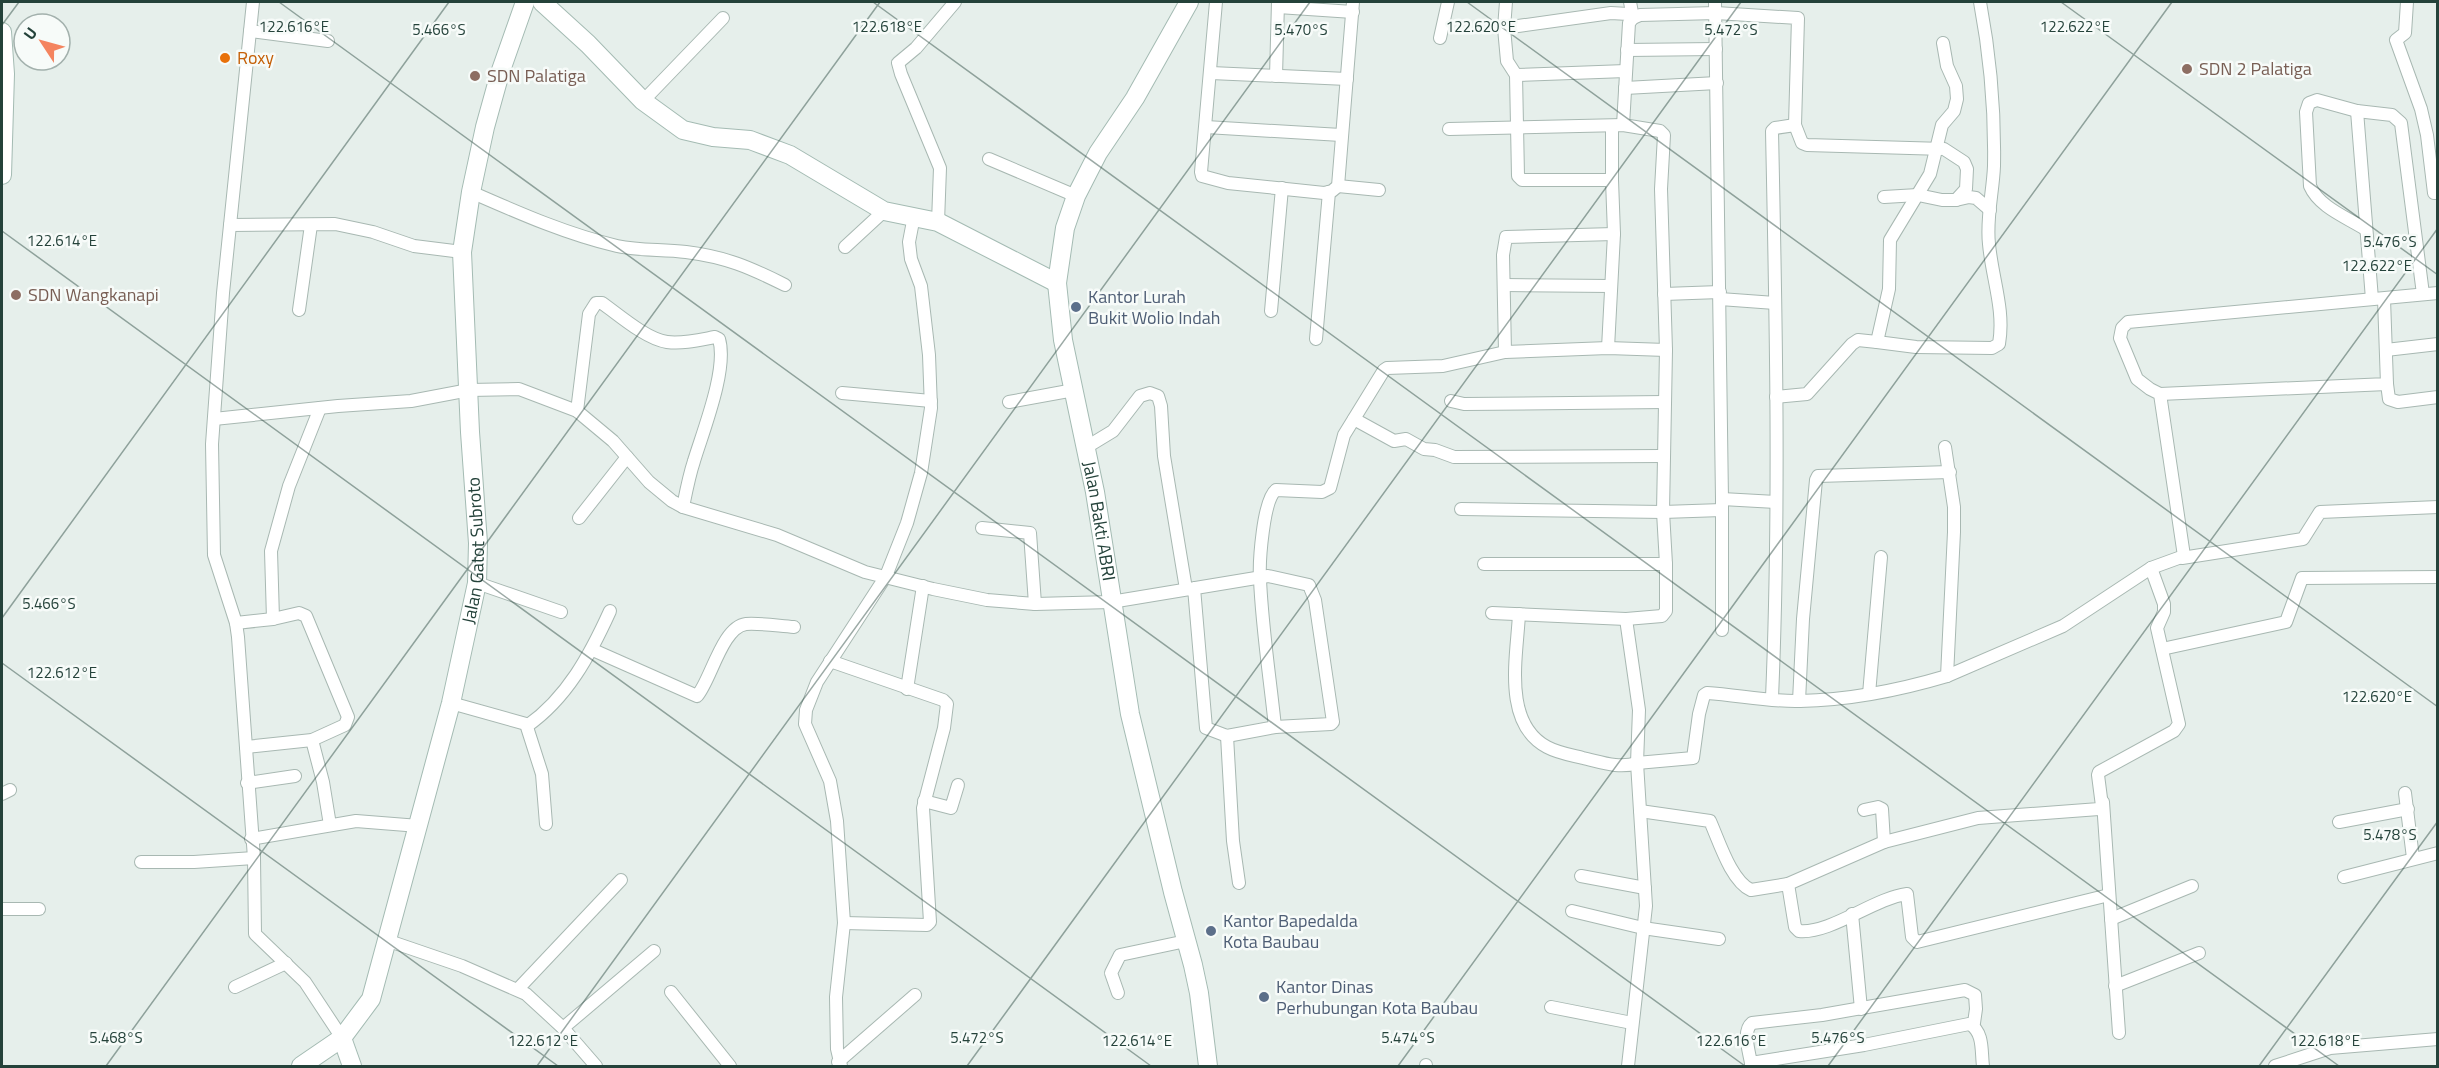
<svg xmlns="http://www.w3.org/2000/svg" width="2439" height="1068" font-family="'Titillium Web',sans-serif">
<rect width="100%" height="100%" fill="#e6efeb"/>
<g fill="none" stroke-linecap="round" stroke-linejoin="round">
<g stroke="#a8b8b2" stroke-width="14">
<g id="street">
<path d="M253,2L223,293L212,444L214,555L236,623L238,637L254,858L255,934L305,982L342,1038"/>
<path d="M1216,2L1201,172L1202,176L1228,183L1324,193L1332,191L1338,186L1353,2"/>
<path d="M1506,2L1504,28L1611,13L1628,14L1633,18"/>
<path d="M1715,2L1722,499V630"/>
<path d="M2407,2L2405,33L2396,40L2421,109L2427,135L2434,193H2438"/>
<path d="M1278,7L1353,12"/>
<path d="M1633,18L1640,15L1716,13L1798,18L1795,125"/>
<path d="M1504,28L1507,61L1516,75L1518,176L1522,180H1612L1614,234L1608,348"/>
<path d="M250,31L328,41"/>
<path d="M1440,38L1448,2"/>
<path d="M1627,50L1716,49"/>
<path d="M1211,73L1347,79"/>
<path d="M1516,75L1626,71"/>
<path d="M1276,76L1278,2"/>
<path d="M1625,88L1717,83"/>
<path d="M643,101L723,18"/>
<path d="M2357,111L2372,299"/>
<path d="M1623,125L1629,23L1633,18L1630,2"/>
<path d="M1612,126V180"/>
<path d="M1206,127L1341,135"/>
<path d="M1449,129L1623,125L1660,131L1664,135L1661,189L1666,350L1663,512L1666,564V611L1662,616L1626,619L1492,613"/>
<path d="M989,159L1076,196"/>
<path d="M1338,186L1379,190"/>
<path d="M471,192C519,213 566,234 617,246C640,251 662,249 686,252C726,257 749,267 785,285"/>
<path d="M1884,197L1918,195L1942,200H1956L1969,197L1976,198L1990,210"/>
<path d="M938,222L940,168L901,74L898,63L916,48L955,2"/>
<path d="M230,225L335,224L373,232L414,246L462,252"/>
<path d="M2365,229C2346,217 2319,207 2310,186L2306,112L2309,103L2317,100L2357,111L2392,115L2401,123L2423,294"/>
<path d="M845,247L884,211"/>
<path d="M1504,285L1611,286"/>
<path d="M1664,294L1720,292"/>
<path d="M1720,299L1775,303"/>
<path d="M299,310L311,225"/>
<path d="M1271,311L1282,188"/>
<path d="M1316,339L1329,192"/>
<path d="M1877,342L1916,347L1992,348L1999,344C2005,310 1992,278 1989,244C1986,218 1993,192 1994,166C1995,112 1990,55 1980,2"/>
<path d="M2386,350L2438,344"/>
<path d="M1505,352L1503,255L1506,237L1614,234"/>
<path d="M2387,384L2389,399L2398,402L2438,397"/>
<path d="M842,393L931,401"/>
<path d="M2160,394L2387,384L2384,299"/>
<path d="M1776,397L1807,394L1852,344L1858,340L1877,342L1889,289L1890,240L1930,174L1942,125L1954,111L1957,99L1956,86L1947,66L1943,43"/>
<path d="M1451,401L1464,404L1665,402"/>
<path d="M1009,402L1074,390"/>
<path d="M577,411L589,314L596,303H602C619,315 646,339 667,342C683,344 699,340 715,337L719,339C728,369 703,431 694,461C689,476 686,492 683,507"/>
<path d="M214,419L338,406L411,401L469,390L519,389L577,411L613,441L649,482L672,501L683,507L777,535L865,572L933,589L987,600L1035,604L1111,602L1268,576L1309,585L1315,600L1333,722L1331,724L1275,727L1227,736L1206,728L1194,588"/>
<path d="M1354,419L1394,441L1406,439L1424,449L1435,450L1454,457L1663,456"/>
<path d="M1085,448L1113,431L1140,396L1150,393L1158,396L1161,406L1164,456L1186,589"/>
<path d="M1722,499L1776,502"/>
<path d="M1461,509L1663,512L1722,510"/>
<path d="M579,518L627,457"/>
<path d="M982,528L1030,533L1035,604"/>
<path d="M2182,558L2303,539L2320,512L2438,507"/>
<path d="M1484,564H1666"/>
<path d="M477,583L561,612"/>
<path d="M1519,614C1517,656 1502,723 1547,747C1558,753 1571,755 1583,758C1601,762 1619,769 1637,763L1693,758L1699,714L1704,695L1707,693C1738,695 1770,702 1800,701C1849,700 1900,690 1947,676L1954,532V507L1945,447"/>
<path d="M273,619L271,551L289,486L320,408"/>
<path d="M1626,619L1639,710L1637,763L1646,906L1628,1066"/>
<path d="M236,623L273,619L299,613L306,616L348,717L345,725L312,740L246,747"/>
<path d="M2162,649L2286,622L2302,578L2438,577"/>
<path d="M593,650L697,696C711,680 722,627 746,624C761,623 779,626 794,627"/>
<path d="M830,661L943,700L947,704L944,728L923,808L930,922L927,925L844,923"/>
<path d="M1947,676L2063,626L2151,568L2184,556L2160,394L2150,389L2137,379L2120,338L2122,328L2128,322L2438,293"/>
<path d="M907,689L923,586"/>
<path d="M1869,694L1881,557"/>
<path d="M1772,698C1780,510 1776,320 1772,131L1775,128L1795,125L1802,143L1807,145L1944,149L1964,162L1967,169L1966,189L1956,200"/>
<path d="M1799,701L1803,619L1816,480L1818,476L1950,472"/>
<path d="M451,703L526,724L542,774L546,824"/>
<path d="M527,726C567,698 590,655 610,611"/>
<path d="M1275,727C1270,678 1262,628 1260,579C1259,562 1263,500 1276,490L1322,492L1330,488L1344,435L1384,370L1387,368L1443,366L1505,352L1608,348L1666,350"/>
<path d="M1227,736L1233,841L1239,883"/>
<path d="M312,740L323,782L330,825"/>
<path d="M247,783L295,776"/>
<path d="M2405,793L2413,858"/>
<path d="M2,794L10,790"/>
<path d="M924,801L951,808L958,785"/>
<path d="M2103,802L2119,1033"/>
<path d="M1640,811L1710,821C1719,841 1731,881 1751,890L1788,884L1884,842L1882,809L1878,807L1864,810"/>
<path d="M2339,822L2408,809"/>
<path d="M251,839L356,821L419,826"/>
<path d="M1884,842L1978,818L2099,809L2102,806L2098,775L2099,772L2174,731L2179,724L2157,628L2164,612V604L2151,568"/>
<path d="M141,862H194L254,858"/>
<path d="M1581,876L1645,888"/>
<path d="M2344,877L2438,853"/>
<path d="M1788,884L1795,927L1799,931C1831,934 1874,898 1907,894L1912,937L1917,942L2109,895"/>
<path d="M2,909H39"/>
<path d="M1572,911L1643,928L1719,939"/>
<path d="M1852,914L1861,1009"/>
<path d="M2111,919L2192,886"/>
<path d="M389,941L462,966L526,994L563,1028L596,1066"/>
<path d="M2115,986L2199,953"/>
<path d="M235,987L286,963"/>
<path d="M518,989L621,880"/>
<path d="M671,992L730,1066"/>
<path d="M1118,993L1111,973L1120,955L1186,941"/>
<path d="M1551,1007L1632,1023"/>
<path d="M1970,1024C1984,1033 1981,1051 1983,1066"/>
<path d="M563,1028L654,951"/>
<path d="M838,1062L915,995"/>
<path d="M1751,1063L1864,1045L1974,1023L1976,1009L1975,995L1965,990L1822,1015L1752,1023C1742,1031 1749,1051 1751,1063V1066"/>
<path d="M841,1066L837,1049L836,997L844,923L837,821L830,781L805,724L806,710L817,682L886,576L907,523L921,473L931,408L929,355L921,286L911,259L909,242L914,216"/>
<path d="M1426,1066V1065"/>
<path d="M2275,1066L2330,1048L2438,1039"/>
</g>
</g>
<g stroke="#a4bbb3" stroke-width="20">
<g id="secondary">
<path d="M542,2L588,44L643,101L683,130L713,137L750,140L790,155L884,211L938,222L1057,283"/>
<path id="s1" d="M1189,2L1135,98L1098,153L1076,196L1065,228L1057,283L1063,340L1095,492L1130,714L1173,892L1193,965L1199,993L1208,1066"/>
<path d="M2,32L5,74L2,175"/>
<path d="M342,1038L352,1066"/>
<path id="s2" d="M301,1066L342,1038L371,999L451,703L477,583L478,543L470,432L462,252L471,192L485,127L500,73L525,2"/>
</g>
</g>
<use href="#street" stroke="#fff" stroke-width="12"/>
<use href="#secondary" stroke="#fff" stroke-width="18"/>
</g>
<path fill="none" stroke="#24423a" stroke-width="1.5" stroke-opacity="0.45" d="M279,2L1745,1066M873,2L2339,1066M1467,2L2438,707M2061,2L2438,275M2,25L19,2M2,231L1151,1066M2,618L449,2M2,663L558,1066M106,1066L880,2M537,1066L1310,2M967,1066L1741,2M1398,1066L2172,2M1828,1066L2438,228M2259,1066L2438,821"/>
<circle fill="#e8710a" stroke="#f7fbf9" stroke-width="2" cx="225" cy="58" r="6"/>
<g fill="#8d6e63" stroke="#f7fbf9" stroke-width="2">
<circle cx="2187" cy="69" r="6"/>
<circle cx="475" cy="76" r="6"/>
<circle cx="16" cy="295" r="6"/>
</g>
<g fill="#5c6f8a" stroke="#f7fbf9" stroke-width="2">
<circle cx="1076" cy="307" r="6"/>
<circle cx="1211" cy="931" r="6"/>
<circle cx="1264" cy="997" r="6"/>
</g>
<g text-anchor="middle" stroke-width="5" stroke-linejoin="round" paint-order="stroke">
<g font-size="18" fill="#c56008" stroke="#f7fbf9" text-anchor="start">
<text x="237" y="64">Roxy</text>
</g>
<g font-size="18" fill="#785e54" stroke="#f7fbf9" text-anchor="start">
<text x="2199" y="75">SDN 2 Palatiga</text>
<text x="487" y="82">SDN Palatiga</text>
<text x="28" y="301">SDN Wangkanapi</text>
</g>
<g font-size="18" fill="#4e5e75" stroke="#f7fbf9" text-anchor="start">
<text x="1088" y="303">Kantor Lurah<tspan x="1088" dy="21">Bukit Wolio Indah</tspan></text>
<text x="1223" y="927">Kantor Bapedalda<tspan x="1223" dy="21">Kota Baubau</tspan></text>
<text x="1276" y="993">Kantor Dinas<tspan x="1276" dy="21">Perhubungan Kota Baubau</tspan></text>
</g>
<g font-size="18" fill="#24423a" stroke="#f7fbf9">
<text dy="6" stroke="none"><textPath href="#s1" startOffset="556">Jalan Bakti ABRI</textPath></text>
<text dy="6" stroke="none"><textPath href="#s2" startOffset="560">Jalan Gatot Subroto</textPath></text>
</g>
</g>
<g font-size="15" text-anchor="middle" fill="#24423a" stroke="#f7fbf9" stroke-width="5" stroke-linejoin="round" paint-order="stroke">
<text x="2075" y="32">122.622°E</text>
<text x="294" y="32">122.616°E</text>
<text x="887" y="32">122.618°E</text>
<text x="1481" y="32">122.620°E</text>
<text x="439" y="35">5.466°S</text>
<text x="1301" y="35">5.470°S</text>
<text x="1731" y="35">5.472°S</text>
<text x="62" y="246">122.614°E</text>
<text x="2390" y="247">5.476°S</text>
<text x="2377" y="271">122.622°E</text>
<text x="49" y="609">5.466°S</text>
<text x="62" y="678">122.612°E</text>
<text x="2377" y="702">122.620°E</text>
<text x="2390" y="840">5.478°S</text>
<text x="116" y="1043">5.468°S</text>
<text x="977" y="1043">5.472°S</text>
<text x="1408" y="1043">5.474°S</text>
<text x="1838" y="1043">5.476°S</text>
<text x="543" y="1046">122.612°E</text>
<text x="1137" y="1046">122.614°E</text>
<text x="1731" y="1046">122.616°E</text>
<text x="2325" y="1046">122.618°E</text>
</g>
<rect width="2439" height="1068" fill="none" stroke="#24423a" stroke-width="6"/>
<g transform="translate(42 42) rotate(306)"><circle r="28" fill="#f7fbf9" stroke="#a3b1ad" stroke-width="1.5"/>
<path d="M0-4.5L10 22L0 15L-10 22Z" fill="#f4845f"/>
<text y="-9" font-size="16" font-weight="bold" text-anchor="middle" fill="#24423a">U</text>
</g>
</svg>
